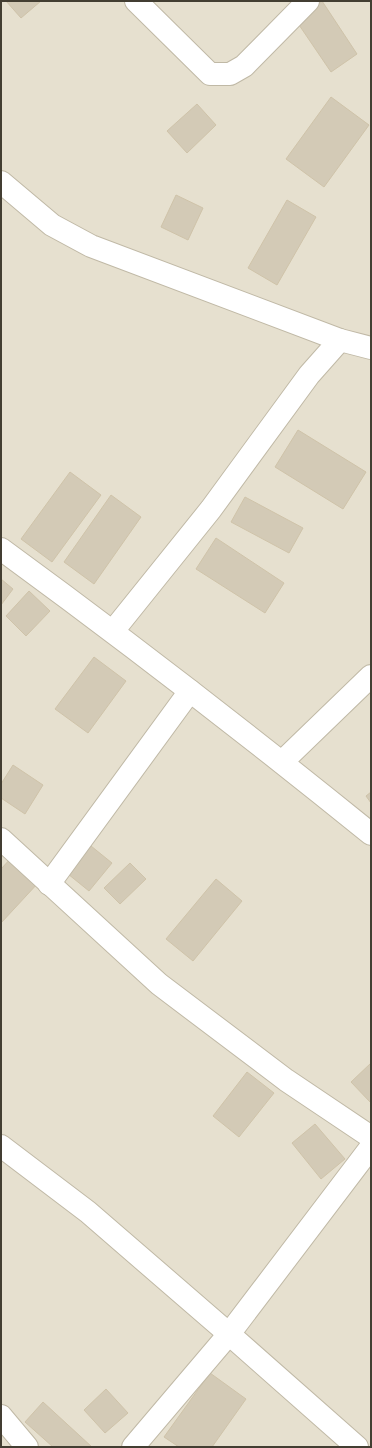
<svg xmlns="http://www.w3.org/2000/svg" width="372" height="1448" font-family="Inter,sans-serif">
<rect width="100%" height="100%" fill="#f2eee1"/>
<rect fill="#e6e0cf" x="1" y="1" width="370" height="1446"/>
<g fill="#d3cab6" stroke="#cfc3a9">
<path d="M6,1H41L21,18Z"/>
<path d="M322,1L357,54L331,72L295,19Z"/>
<path d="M331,97L369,125L324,187L286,159Z"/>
<path d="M197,104L216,125L187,153L167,131Z"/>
<path d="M176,195L203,208L188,240L161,227Z"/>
<path d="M287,200L316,217L277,285L248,268Z"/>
<path d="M298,430L366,472L343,509L275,467Z"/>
<path d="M70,472L101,495L52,562L21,539Z"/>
<path d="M111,495L141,517L94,584L64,562Z"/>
<path d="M245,497L303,528L289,553L231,522Z"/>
<path d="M216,538L284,583L265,613L196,569Z"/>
<path d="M1,579L13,589L1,605Z"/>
<path d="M29,591L50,611L26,636L6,616Z"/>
<path d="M94,657L126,681L88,733L55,709Z"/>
<path d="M13,765L43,785L25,814L1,798V784Z"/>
<path d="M371,792V803L366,796Z"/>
<path d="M91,846L112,863L89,891L68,874Z"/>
<path d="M12,857L39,882L1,923V869Z"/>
<path d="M130,863L146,879L120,904L104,888Z"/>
<path d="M216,879L242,901L193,961L166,939Z"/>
<path d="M371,1063V1103L351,1082Z"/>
<path d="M247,1072L274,1093L239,1137L213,1116Z"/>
<path d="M315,1124L345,1159L321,1179L292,1143Z"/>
<path d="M210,1373L246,1399L212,1447H179L164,1437Z"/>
<path d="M106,1389L128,1413L105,1433L84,1410Z"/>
<path d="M43,1402L92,1447H53L25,1422Z"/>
</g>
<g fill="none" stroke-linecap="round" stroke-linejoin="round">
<g stroke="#c0b9a6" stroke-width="24">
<g id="minor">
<path d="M136,1L210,74H230L244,66L308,1"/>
<path d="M1,182L52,225L91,246L340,340L371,348"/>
<path d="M1,549C127,641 250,736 371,834"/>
<path d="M113,631L211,509L309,375L340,340"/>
<path d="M282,762L371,676"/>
<path d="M1,839L159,984L286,1080L371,1137"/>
<path d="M49,884L190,691"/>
<path d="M1,1146L88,1212L229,1334L357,1447"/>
<path d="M1,1416L27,1447"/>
<path d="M133,1447L229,1334L371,1147"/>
</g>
</g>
<use href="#minor" stroke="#fff" stroke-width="22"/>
</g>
<rect width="372" height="1448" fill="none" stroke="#433e32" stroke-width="4"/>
</svg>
